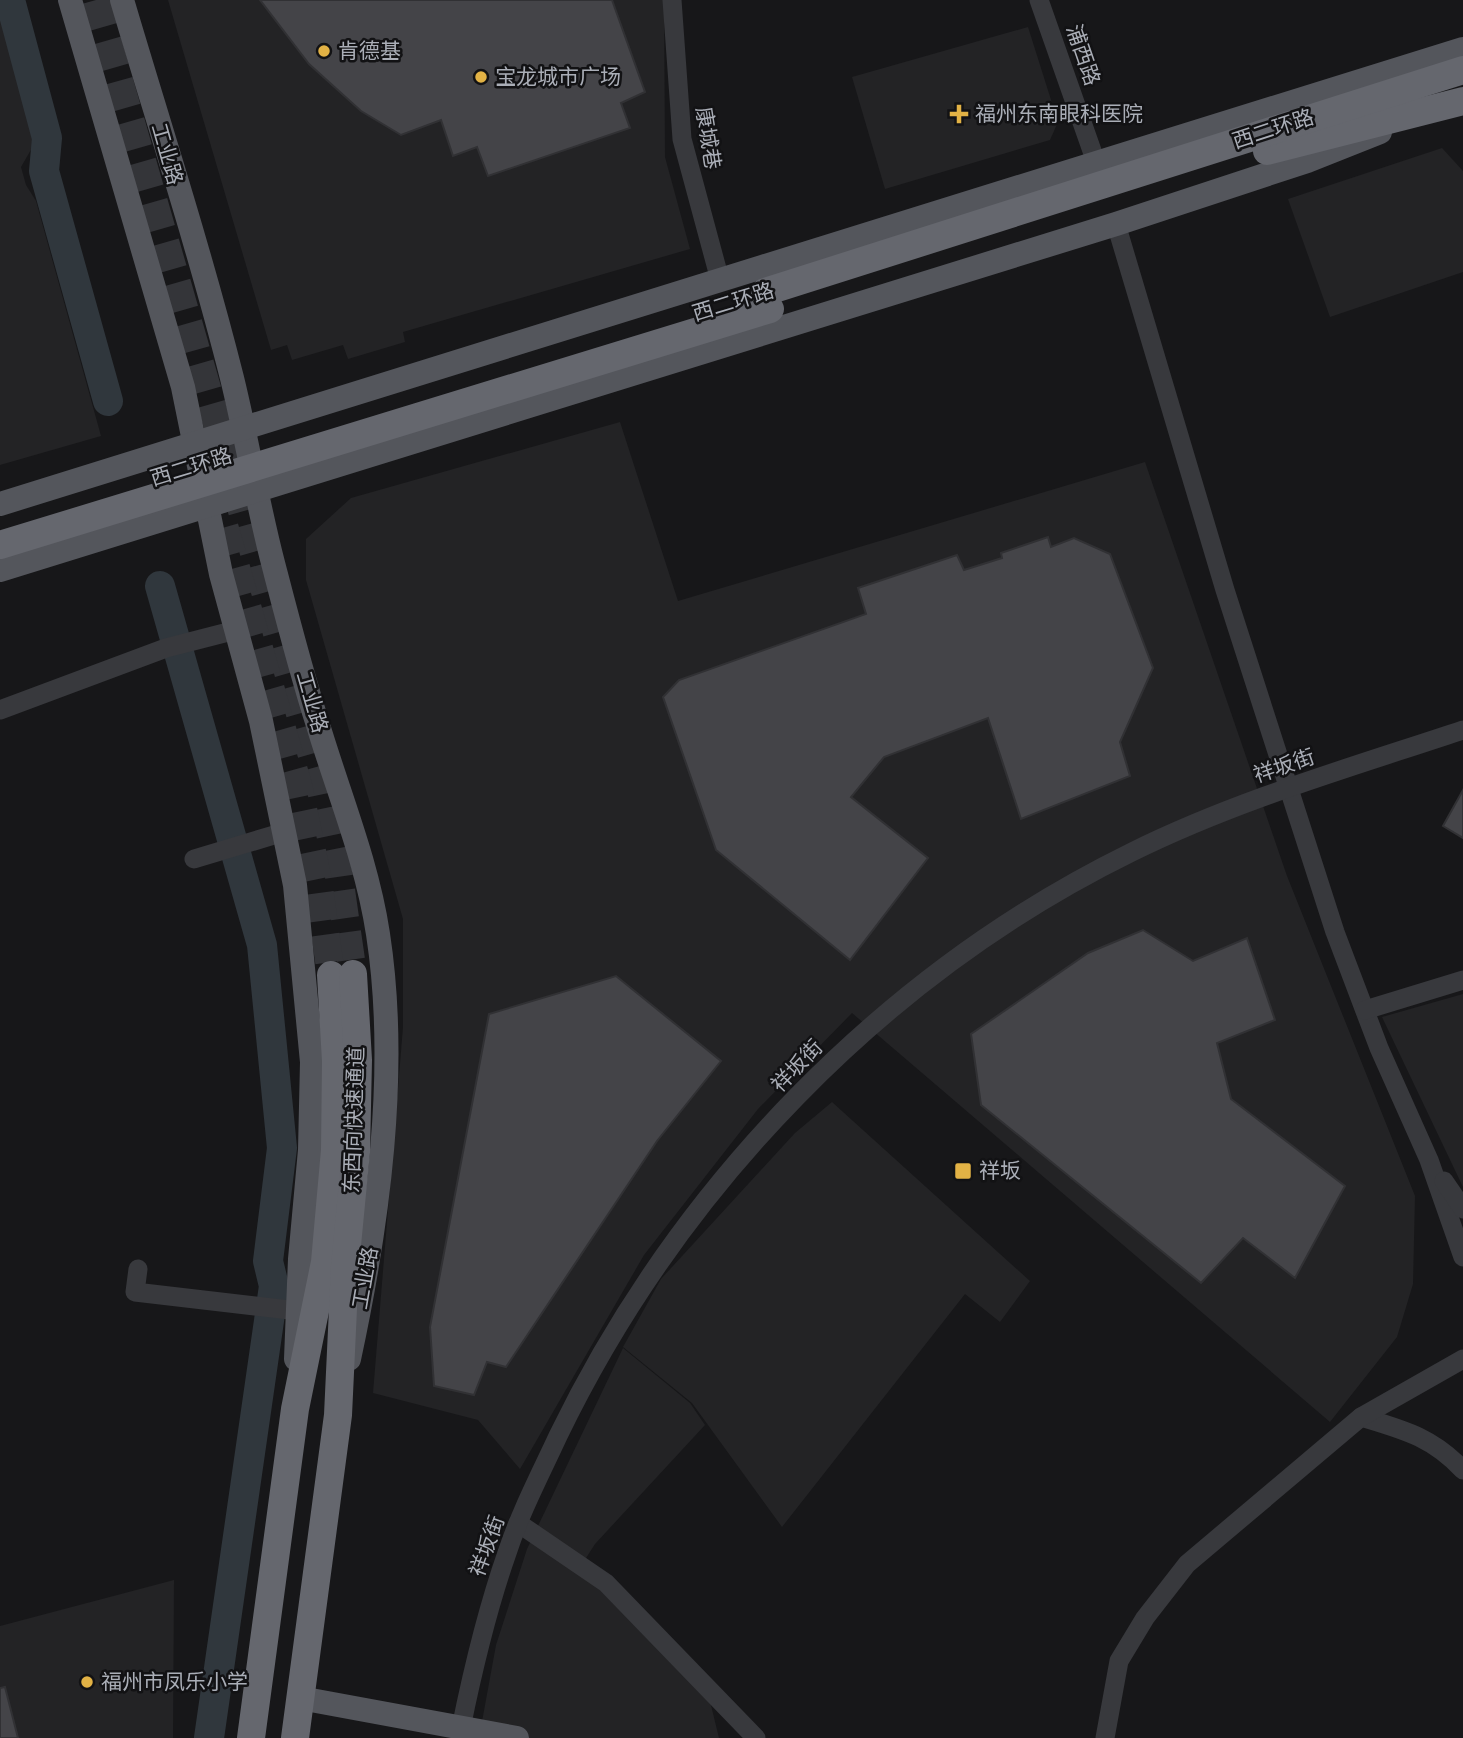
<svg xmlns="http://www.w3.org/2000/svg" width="1463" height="1738" font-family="Signika,'Noto Sans SC',sans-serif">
<rect width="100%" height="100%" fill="#171719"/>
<g fill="#232325">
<path d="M168,0H664L665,157L690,249L403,332L405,342L348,359L343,345L292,360L287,345L271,350Z"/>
<path d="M0,12L36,141L21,167L26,185L36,201L101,436L0,465Z"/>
<path d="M1028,27L1058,122L1050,140L885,189L852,77Z"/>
<path d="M1442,148L1463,171V272L1330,317L1288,199Z"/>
<path d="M620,422L678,601L1145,462L1287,876L1415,1196L1413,1284L1397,1337L1330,1422L852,1013L758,1109L644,1255L520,1469L478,1420L373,1393L403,1027V919L306,580V539L351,498Z"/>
<path d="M1463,994V1187L1382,1017Z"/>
<path d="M832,1102L1030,1281L1000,1322L965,1294L782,1527L692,1403L623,1347L661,1279L795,1133Z"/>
<path d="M623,1348L690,1403L705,1425L595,1544L579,1569L709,1697L719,1738H479L496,1645L527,1549Z"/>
<path d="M174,1580L173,1738H0V1626Z"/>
</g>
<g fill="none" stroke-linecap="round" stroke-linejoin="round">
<g stroke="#30373d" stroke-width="30">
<path d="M10,0L47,138L44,171L108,401"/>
<path d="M160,586L262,945L282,1148L268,1261L274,1286L209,1738"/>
</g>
</g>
<g fill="#444448" stroke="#313134" stroke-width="2">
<path d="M260,0H612L645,92L621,103L630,128L488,176L477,147L453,156L441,120L401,135L361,111L309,64Z"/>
<path d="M1048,537L1051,547L1074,538L1110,554L1153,668L1120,742L1130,776L1021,819L988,718L884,757L851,797L928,858L850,960L716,850L663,697L679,680L866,614L858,588L957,555L964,570L1002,558L1001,553Z"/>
<path d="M1463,790V838L1443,826Z"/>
<path d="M1143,930L1193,961L1247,938L1275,1020L1217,1043L1231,1099L1345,1186L1295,1278L1243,1238L1201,1283L981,1105L971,1034L1088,953Z"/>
<path d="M616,976L721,1061L657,1141L506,1367L487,1362L474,1395L434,1386L430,1327L489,1014Z"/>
<path d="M5,1687L18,1738H0V1688Z"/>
</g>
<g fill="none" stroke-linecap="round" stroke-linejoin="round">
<g stroke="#343539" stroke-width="28" stroke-dasharray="28 14" stroke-linecap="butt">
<path d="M96,0L319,780L339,876L353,974"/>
<path d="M213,487L298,785L318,880L331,975"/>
</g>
<g stroke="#38393d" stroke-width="19">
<path d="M672,0L682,139L720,280"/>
<path d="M1039,0L1097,165"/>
<path d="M1116,224L1225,590L1335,932L1379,1048L1429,1160L1463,1257"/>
<path d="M0,710L166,648L236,630"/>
<path d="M194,859L284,832"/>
<path d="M1365,1010L1463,980"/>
<path d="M1444,1181L1463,1209"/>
<path d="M138,1269L135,1292L298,1311"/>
<path d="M1361,1417C1404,1430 1432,1437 1463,1470"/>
<path d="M518,1523L606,1583L756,1738"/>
<path d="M461,1728C473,1669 487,1610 507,1553C520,1513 540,1475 558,1436C678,1188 883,974 1132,852C1237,800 1352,767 1463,730"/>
<path d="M1105,1738L1119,1661L1145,1618L1187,1564L1361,1417L1463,1359"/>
</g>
<g stroke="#54565c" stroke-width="24">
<path d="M70,0L183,387L221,574L261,721L295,885L312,1062L310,1150L300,1259L296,1359"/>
<path d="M122,0C159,125 200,251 232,378C247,439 257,502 273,563C287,617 301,672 318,725C339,795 367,861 378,934C399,1071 378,1224 349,1359"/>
<path d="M0,504L1463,49"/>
<path d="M0,570L1116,224L1307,161L1380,132"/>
<path d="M300,1698L517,1738"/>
</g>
<g stroke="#65676e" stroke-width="28">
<path d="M1267,151L1463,101"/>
<path d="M765,292L1463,70"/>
<path d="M251,1738L295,1409L325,1262L335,1150L336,1061L331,975"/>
<path d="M295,1738L338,1415L345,1266L356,1152L358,1060L353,974"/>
</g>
<path stroke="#65676e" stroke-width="28" d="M0,545L770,309"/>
</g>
<g fill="#e2b245" stroke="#121214" stroke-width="2.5">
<circle cx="324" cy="51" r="7"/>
<circle cx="481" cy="77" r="7"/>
<path d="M955.5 103.5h7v7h7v7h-7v7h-7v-7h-7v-7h7z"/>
<rect x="954" y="1162" width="18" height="18" rx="3.5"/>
<circle cx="87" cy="1682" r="7"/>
</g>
<g text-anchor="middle" stroke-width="5" stroke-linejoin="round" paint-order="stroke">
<g font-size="21" fill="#aaaeb7" stroke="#121214" text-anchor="start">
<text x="338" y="58">肯德基</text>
<text x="495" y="84">宝龙城市广场</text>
<text x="975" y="121">福州东南眼科医院</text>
<text x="979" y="1178">祥坂</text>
<text x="101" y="1689">福州市凤乐小学</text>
</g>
<g font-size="21" fill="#aaaeb7" stroke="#121214">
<text transform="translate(1083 55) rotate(71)" y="7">浦西路</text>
<text transform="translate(1273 129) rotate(-18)" y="7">西二环路</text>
<text transform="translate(708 138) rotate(81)" y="7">康城巷</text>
<text transform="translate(167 154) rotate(74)" y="7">工业路</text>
<text transform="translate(733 302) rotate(-17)" y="7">西二环路</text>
<text transform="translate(191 467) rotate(-17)" y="7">西二环路</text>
<text transform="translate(312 702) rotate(74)" y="7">工业路</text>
<text transform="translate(1284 766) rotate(-19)" y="7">祥坂街</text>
<text transform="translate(797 1066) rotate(-46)" y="7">祥坂街</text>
<text transform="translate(354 1120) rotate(-88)" y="7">东西向快速通道</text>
<text transform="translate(365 1278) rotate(-80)" y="7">工业路</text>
<text transform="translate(487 1546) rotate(-70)" y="7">祥坂街</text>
</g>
</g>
</svg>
